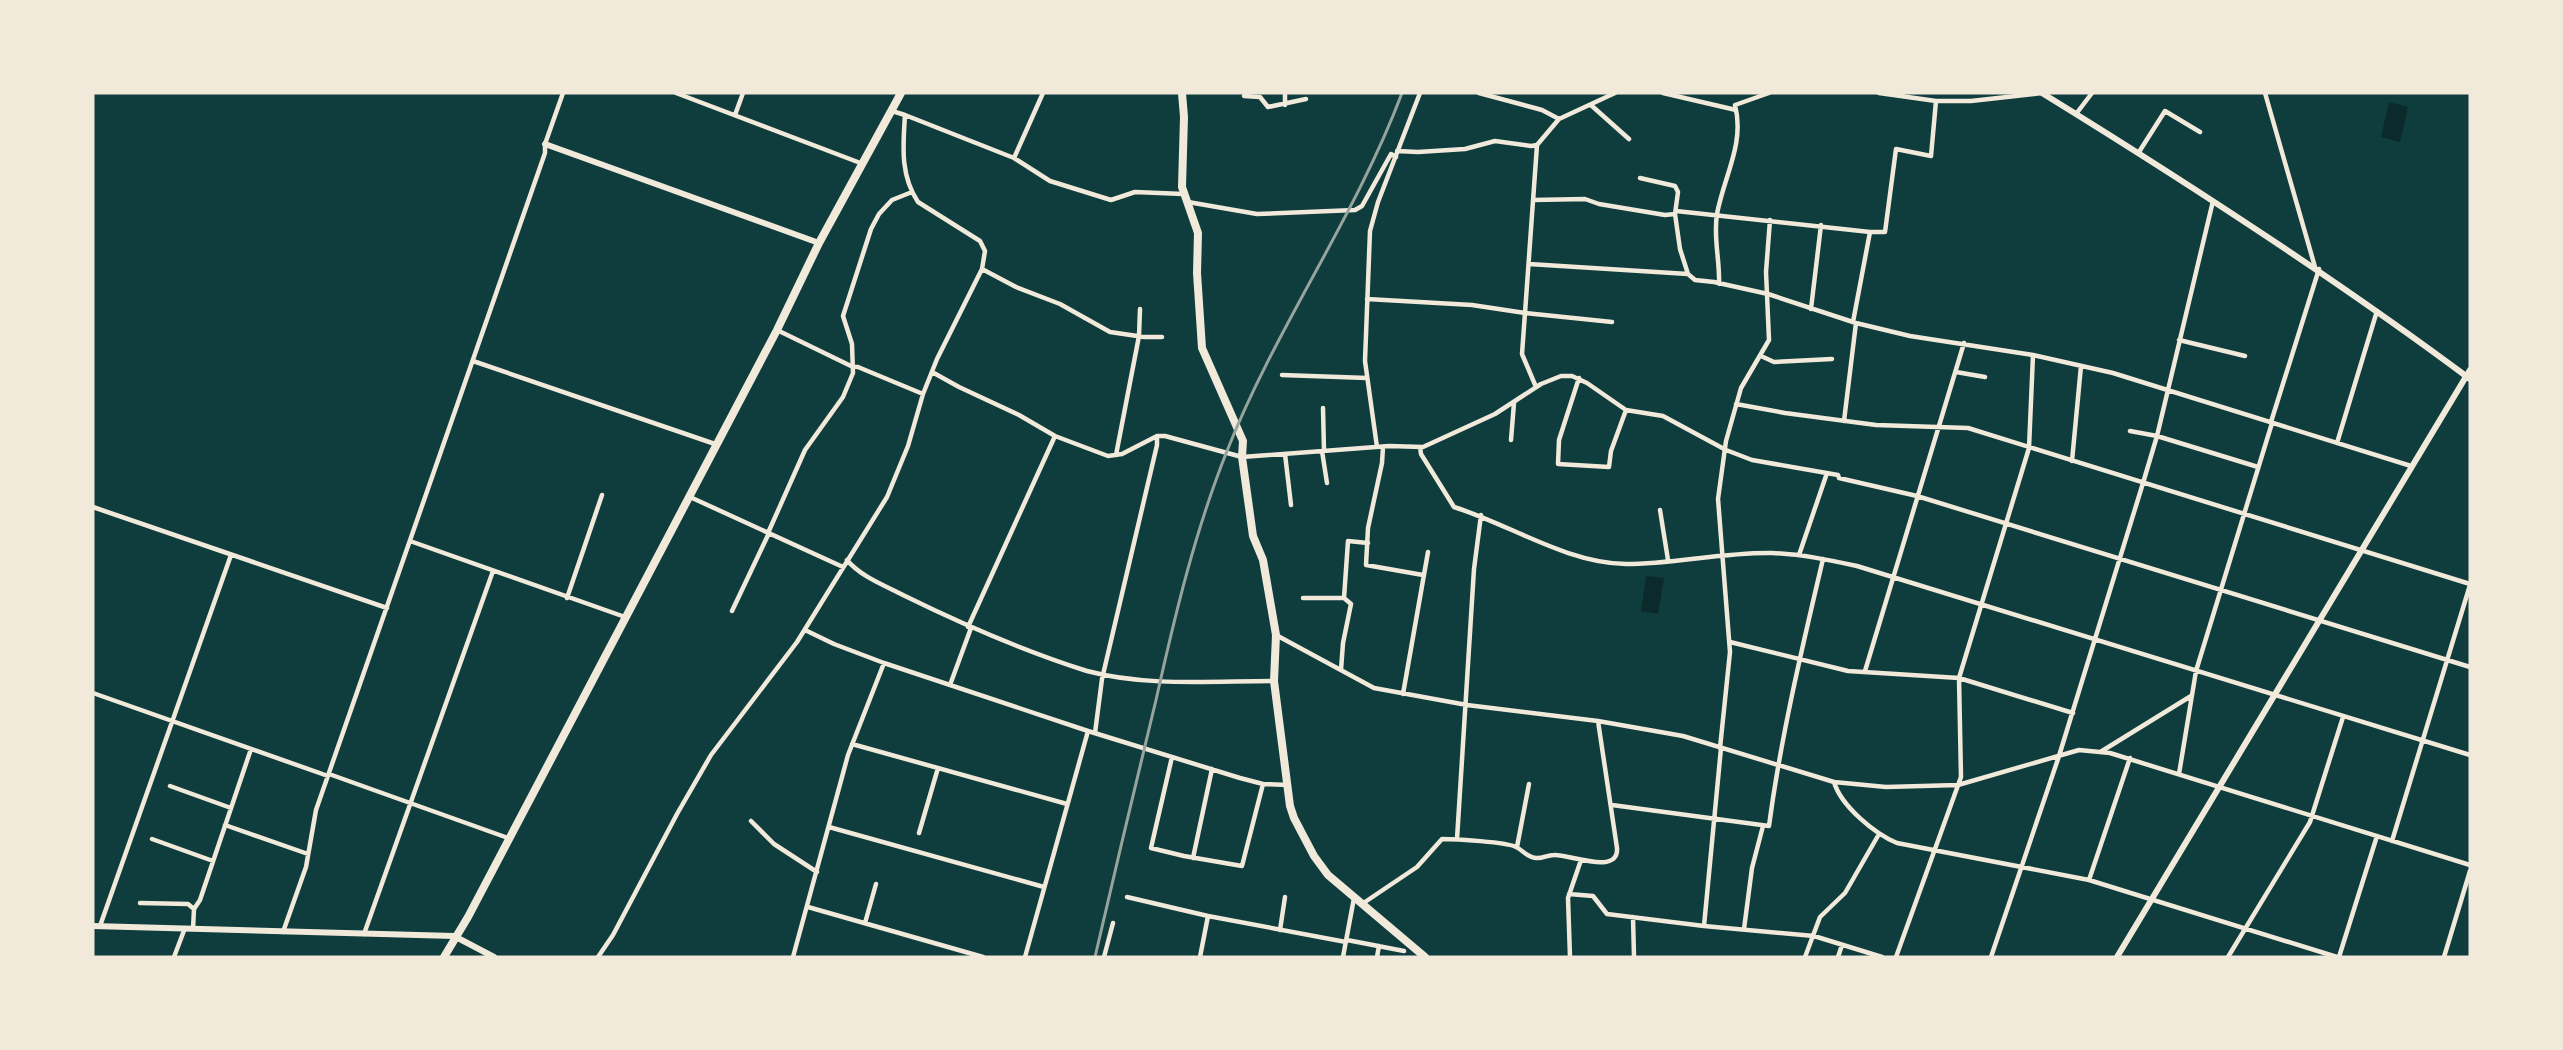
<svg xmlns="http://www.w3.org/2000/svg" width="2563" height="1050" font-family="'Fira Sans Condensed',sans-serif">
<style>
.water{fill:#0a2a2b}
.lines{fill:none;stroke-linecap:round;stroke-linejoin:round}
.minor{stroke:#f1e9da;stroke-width:4.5}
.tertiary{stroke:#f1e9da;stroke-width:6}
.primary{stroke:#f1e9da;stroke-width:8}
.trunk{stroke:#f1e9da;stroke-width:8}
.rail{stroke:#97a49c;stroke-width:3}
</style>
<rect width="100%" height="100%" fill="#0f3d3e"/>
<!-- water -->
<path class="water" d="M2389,102L2408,107L2400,142L2381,137Z
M1646,576L1664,578L1658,614L1641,611Z"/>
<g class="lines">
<!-- minor -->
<path class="minor" d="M676,93L863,164
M1479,93L1542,110L1559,119
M1663,93L1736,110
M1879,93L1936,101H1971L2042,93
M2265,93L2315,267
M1244,96L1260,97L1268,107L1306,99
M1285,105V93
M1592,106L1629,139
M2076,114L2092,93
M735,115L743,93
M905,115L1014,158L1050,181L1111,200L1135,192L1183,194
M1397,151L1418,152L1465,149L1495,141L1531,146L1537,145L1559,119L1615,93
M2139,152L2165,111L2200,132
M1014,158L1043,93
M1533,200L1585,199L1599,204L1665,215L1675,214L1678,192L1675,186L1640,178
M1188,202L1257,214L1355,210L1362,206L1391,154L1396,157
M1676,211L1870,232
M1675,214L1680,249L1688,274
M1529,264L1688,274L1695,280L1714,282L1768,294L1856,323L1910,336L2033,355L2113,373L2411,466
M982,269L1016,287L1060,304L1110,332L1144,337H1162
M1719,284C1720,260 1713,237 1717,214C1724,176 1745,144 1735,105L1769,93
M1367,299L1472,305L1525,313L1537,145
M1811,309L1821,225
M1853,322L1870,232H1885L1896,149L1931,156L1936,101
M777,330L851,366L858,367L923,394
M2179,340L2245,356
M1761,356L1774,362L1832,359
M473,361L715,444
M932,372L959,387L1019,415L1055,436L1108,456L1122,454L1157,436H1165L1242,457L1389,446L1423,447L1495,414L1541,384L1561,376H1572L1587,383L1626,410L1663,416L1726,450L1752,460L1838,475L1839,478L1917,496L2470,667
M1956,372L1985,377
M1282,375L1367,378
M1579,378L1559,440L1558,464L1609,467L1611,451L1626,410
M1536,387L1522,354L1525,313L1612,322
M1736,404L1785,413L1876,425L1968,428L2470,584
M1323,408L1324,451
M1844,421L1856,323
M2271,422L2319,269
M2130,431L2157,436L2258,467
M1511,440L1514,403
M2337,443L2377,311
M1377,447L1365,361L1370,231L1378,202L1420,93
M1383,447L1382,463L1368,528L1366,565L1423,575
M1420,447L1421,454L1454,507C1509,524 1566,563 1626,564C1675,564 1723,552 1772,553C1801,554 1829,560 1857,566L2470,755
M1322,451L1327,483
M1285,454L1291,505
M1116,455L1139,336L1140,309
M2072,461L2081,366
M690,497L843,567
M93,507L387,608
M1660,510L1668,560
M768,533L805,450L843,397L853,373L852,344L843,316L871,229L879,214L892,200L912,192
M410,541L625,617
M1799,555L1827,473
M847,560C861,577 886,586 905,596C964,625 1024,651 1087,671C1147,687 1212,681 1274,681
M567,598L602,495
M1303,598H1344L1348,541L1368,543
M732,611L769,533
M968,627L1055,436
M805,630L834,644L884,663L1088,731L1240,778L1263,784L1288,785
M1276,635L1374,688L1467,705L1598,721L1683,736L1834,782L1886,787L1958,785L2079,750L2110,753L2470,865
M1730,642L1848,671L1959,678L2073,713
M1341,670L1343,643L1351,604L1344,598
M1865,671L1964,343
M950,685L971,628
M93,693L328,776
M1403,694L1428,552
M1095,733L1102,679L1157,445V436
M852,744L1067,804
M1720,748L1730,652L1718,499L1726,441L1741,388L1769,340L1766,272L1770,220
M2102,751L2191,696
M1172,757L1151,848L1184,856L1242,866L1263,784
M329,774L508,838
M2179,774L2196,671L2272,423
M1834,782C1841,806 1875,834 1897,843L2089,880L2337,957
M170,786L231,808
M1612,805L1769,826C1781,736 1802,648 1823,559
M751,821L774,844L817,872
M225,825L308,854
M829,827L1044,887
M919,833L938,768
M152,839L213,861
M1457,839L1474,569L1481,515
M2392,841L2470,585
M1517,847L1529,784
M1193,858L1212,769
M2089,880L2130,758
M1569,894L1593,896L1607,914L1704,926L1814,936L1882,957
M1127,897L1208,916L1200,957
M140,903L188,904L194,909
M1362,904L1417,867L1442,839C1455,839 1507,842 1516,847C1523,850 1526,857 1536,858C1542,859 1547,855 1554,855C1569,854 1619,876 1617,848L1598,721
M808,907L983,957
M1208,916L1346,942
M1633,917L1634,957
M865,923L876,884
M100,926L231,555
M1704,926L1721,748
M193,929L194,909L200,900L251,749
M1744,929L1752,868L1763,826
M1280,930L1285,897
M283,932L306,867L316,810L545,153V144L563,93
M364,934L493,571
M1347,940L1404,951
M174,957L185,928
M598,957L613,935L677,814L711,755L797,642L887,497L908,446L923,394L937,359L982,269L985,251L980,241L918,202C900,175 903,146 905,115L892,111
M793,957L848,755L884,663
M1025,957L1088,731
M1104,957L1113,923
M1343,957L1354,898
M1377,957L1379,946
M1570,957L1568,898L1581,860
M1805,957L1820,917L1845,893L1879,834
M1838,957L1842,945
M1896,957L1961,777L1959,678L2029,448L2033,355
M1991,957L2059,756L2143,483L2157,436L2213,201
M2228,957L2310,822L2343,717
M2339,957L2377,836
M2444,957L2470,871"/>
<!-- tertiary -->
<path class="tertiary" d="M2042,93C2188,183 2332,276 2470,379
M545,144L819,243
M93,926L454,936L494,957
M2117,957L2470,370"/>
<!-- primary -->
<path class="primary" d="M1182,93L1184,117L1182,187L1198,233L1197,273L1202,348L1243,441L1242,457L1253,536L1263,560L1276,635L1274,681L1290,806L1294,818L1314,856L1328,875L1425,957"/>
<!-- trunk -->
<path class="trunk" d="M444,957L468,917L777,330L819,243L901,93"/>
<!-- rail -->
<path class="rail" d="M1095,957C1115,871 1135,786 1156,700C1175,615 1195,531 1227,451C1276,327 1355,218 1402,93"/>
</g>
<!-- border -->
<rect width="2563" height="1050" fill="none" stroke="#f1e9da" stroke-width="189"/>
</svg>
